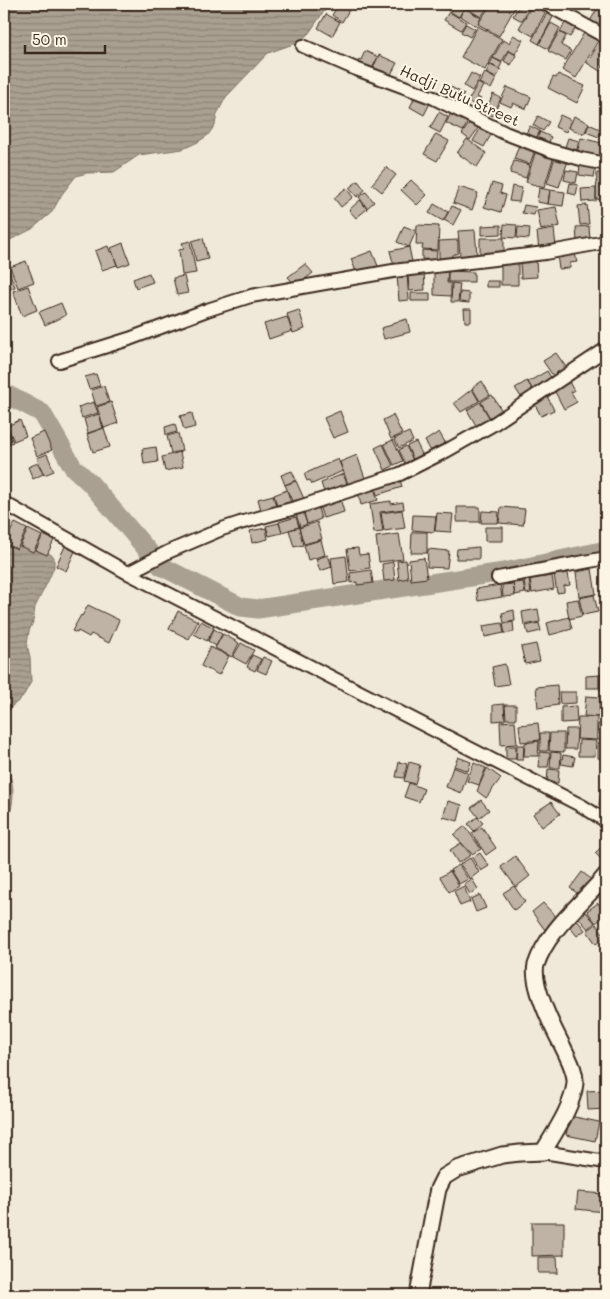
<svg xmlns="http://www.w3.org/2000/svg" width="610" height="1299" font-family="Mali,sans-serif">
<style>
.water{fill:url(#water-rules);stroke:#7e7163}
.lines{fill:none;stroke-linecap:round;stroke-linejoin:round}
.river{stroke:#aaa091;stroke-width:19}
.building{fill:#beb3a4;stroke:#3b2a1e}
.minor-casing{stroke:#3b2a1e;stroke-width:16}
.tertiary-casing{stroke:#3b2a1e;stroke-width:19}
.minor{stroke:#fcf5e5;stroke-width:12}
.tertiary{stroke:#fcf5e5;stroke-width:15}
.labels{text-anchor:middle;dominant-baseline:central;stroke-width:4;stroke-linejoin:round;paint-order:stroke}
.street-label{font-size:15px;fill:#3b2a1e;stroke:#fcf5e5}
</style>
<defs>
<pattern id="water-rules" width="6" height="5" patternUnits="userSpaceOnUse" patternTransform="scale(1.25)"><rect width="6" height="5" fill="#aaa091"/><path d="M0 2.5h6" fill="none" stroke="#8c8376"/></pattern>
</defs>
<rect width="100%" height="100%" fill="#f0e9d9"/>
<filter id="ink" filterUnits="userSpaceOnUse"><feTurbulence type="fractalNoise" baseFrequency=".02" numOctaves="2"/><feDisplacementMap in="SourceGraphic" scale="10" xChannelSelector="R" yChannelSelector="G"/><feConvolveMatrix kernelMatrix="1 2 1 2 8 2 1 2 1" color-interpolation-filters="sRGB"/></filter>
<g filter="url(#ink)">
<!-- water -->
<path class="water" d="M4,4H329L309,33L299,42L268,53L226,97L217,114L215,125L208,135L198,142L183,149L139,155L114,172L87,173L76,176L62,194L52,212L32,229L4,243Z
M4,532L43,549L54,557V567L48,581L35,607L33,622L29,631L27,645L30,657L31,682L22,698L11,707L4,721Z
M4,763C21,792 9,809 6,838C6,848 7,856 9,865L4,870Z"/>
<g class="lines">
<!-- river -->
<path class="river" d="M4,393L42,413L73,467L90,483L161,566L241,607L258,609L504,572L606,550"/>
</g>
<!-- building -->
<path class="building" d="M339,4L349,10L342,22L332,15Z
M446,4H456L464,8L459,17L443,7Z
M466,4H480L487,8L481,17L464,7Z
M491,4H517L499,36L478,24Z
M520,4H531L522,21L513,16Z
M533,4L546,11L533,36L519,28Z
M565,4H577L573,12L563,6Z
M599,6L606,11L598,26L590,21Z
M465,8L481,18L476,26L460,16Z
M449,12L466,22L461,30L444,20Z
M547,13L553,17L539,44L532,40Z
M326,14L340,22L332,36L318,28Z
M567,19L578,24L570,37L560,32Z
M551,23L560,28L548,49L539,44Z
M466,24L475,29L470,37L461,32Z
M478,26L502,39L485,70L461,57Z
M559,32L566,36L561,45L571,51L566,60L548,51Z
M584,33L598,41L576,78L562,70Z
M513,35L523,40L515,54L508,50L502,62L493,58L503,40L509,43Z
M599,43L606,47V53L602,61L605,63L600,71L587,63Z
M365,51L378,57L370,73L356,66L359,59L361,60Z
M509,51L516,55L511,65L504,61Z
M379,55L397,63L389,78L371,72Z
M493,58L502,63L499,69L490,64Z
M490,65L501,70L496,78L486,73Z
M471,73L480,78L472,91L464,86Z
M485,73L496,79L491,89L479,83Z
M558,74L585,86L577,103L548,88L553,77L556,78Z
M478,83L483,86L477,97L481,99L477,107L468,101Z
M451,87L464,94L457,106L444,100Z
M507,87L531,97L526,109L513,103L511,107L500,102Z
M493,94L501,98L493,116L485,112Z
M416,95L430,103L424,115L410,107Z
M452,111L469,120L463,131L446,123Z
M439,112L448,117L440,133L430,128Z
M560,115L571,120L566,132L555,127Z
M538,116L549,122L543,131L533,125Z
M574,116L589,123L584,134L569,128Z
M471,121L479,127L470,140L462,134Z
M589,124L602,130L599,137L586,132Z
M530,126L540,131L535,140L525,135Z
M481,127L492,133L484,147L473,141Z
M540,132L551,137L548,145L536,140Z
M436,134L449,141L437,161L424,154Z
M568,138L579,141L576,153L564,150Z
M581,138L606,144V150L603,161L577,153Z
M467,139L486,153L477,167L457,153Z
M520,142L536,147L530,164L514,159Z
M536,150L554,156L544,188L526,182Z
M555,157L568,161L559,187L547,183Z
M514,161L530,165L526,178L510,173Z
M580,164L596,167L594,177L579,175Z
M386,167L396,175L382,192L372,184Z
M566,170L578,172L576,183L564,180Z
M597,173H606V200L596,199Z
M411,180L427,195L417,205L401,190Z
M358,181L365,190L357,197L349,188Z
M492,183L502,186L500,193L506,195L501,212L484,207Z
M570,183L578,185L576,195L568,193Z
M512,186L522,188L519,202L509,201Z
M459,187L478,193L472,210L453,203Z
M346,188L353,197L341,207L334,198Z
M539,188L550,190L548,204L537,202Z
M596,188V201L582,202L581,189Z
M550,190L565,192L563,206L548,204Z
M366,192L374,202L367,208L359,197Z
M360,200L367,209L356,218L349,210Z
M434,204L448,212L443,221L429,213Z
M524,205L536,207L534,215L522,213Z
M587,205L589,224L580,225L578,206Z
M452,206L461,210L453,225L444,220Z
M556,207L560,226L541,230L537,210Z
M504,224L517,225L516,238L503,237Z
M417,225L439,226L438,250L422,249L423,245H416Z
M501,225V234L482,235V226Z
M404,226L416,231L409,247L397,242Z
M589,226L590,241L577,242L576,227Z
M518,227L530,228L529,239L517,238Z
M554,229L556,247L539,250L537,232Z
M475,230L477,254L460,256L458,231Z
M203,238L208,259L196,262L192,241Z
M480,238H504V254H480Z
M458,240V253L452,255L450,259H441L439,257V241Z
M190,241L196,273L182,275L179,250L184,249L182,243Z
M123,243L130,263L118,267L111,248Z
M108,246L110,252L112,251L117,265L102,270L95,251Z
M409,247L412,262L394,266L390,251Z
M422,250L437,251L436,260L422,259Z
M372,251L378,266L357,274L351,259Z
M575,253L577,262L570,263V268L559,269L557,255Z
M536,260L537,277L521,278L520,261Z
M26,261L34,282L18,288L10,267Z
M518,261V285H501V262Z
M305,264L313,273L296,286L288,277Z
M8,268L15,287L4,291V270Z
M434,270H448L447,283H451V296L434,295Z
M424,271L425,290L409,291L408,274Z
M448,271L474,272V282H448Z
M149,273L153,282L136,288L133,279Z
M407,274L409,300L399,301L397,275Z
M184,276L188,293L177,295L173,278Z
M486,281H499V287H486Z
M452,283L460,284L458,302H451Z
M28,286L37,310L22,316L13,291Z
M460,292L469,293V303L459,302Z
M411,293H430V301H411Z
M61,303L66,315L45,325L39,312Z
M464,309H471V322H465Z
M299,310L305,329L293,333L287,314Z
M287,317L292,331L269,339L264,324Z
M407,319L410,332L384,339L381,328L392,325V323Z
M556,353L568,370L555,379L543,361Z
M547,371L553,381L534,392L528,382Z
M96,374L100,386L89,389L85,377Z
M568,380L574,391L571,392L577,402L564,409L553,388Z
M482,381L490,395L480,401L472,388Z
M527,381L535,393L523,400L515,388Z
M104,386L109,402L96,406L91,390Z
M472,389L479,401L461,412L454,403Z
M546,394L554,410L541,416L533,401Z
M492,395L502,411L490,418L481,402Z
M94,402L98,413L82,418L78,407Z
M111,402L118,423L104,428L97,407Z
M480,402L490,419L477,427L467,410Z
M340,411L348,432L333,438L324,418Z
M192,413L195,427L184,430L180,416Z
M99,414L103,428L88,433L84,419Z
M393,415L402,434L391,439L383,420Z
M20,420L26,436L14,441L7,426Z
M175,424L177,432L166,435L165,427Z
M104,428L110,447L93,452L87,434Z
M8,431L13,442L4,446V433Z
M44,432L52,450L37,456L30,438Z
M409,432L413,441L399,448L394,439Z
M439,432L446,444L432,453L425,441Z
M178,433L182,451L171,453L167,436Z
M393,440L403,461L394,465L384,444Z
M416,442L424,458L414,462L407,446Z
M383,444L393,466L385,470L375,448Z
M406,446L414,462L406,466L399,450Z
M156,447L158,462L144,464L142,449Z
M180,452L183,467L165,471L162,457Z
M47,454L54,471L44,475L37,458Z
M357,455L366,481L349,487L340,462Z
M338,459L343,471L312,484L310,480L307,481L304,474Z
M38,463L43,474L33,479L28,467Z
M292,471L296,480L285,485L281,475Z
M343,474L348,486L325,495L321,483Z
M400,479L402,487L377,495L375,487Z
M296,481L305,501L294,505L285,485Z
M374,488L378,500L361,505L358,493Z
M287,490L292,506L278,510L274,495Z
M273,495L277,510L262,514L258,499Z
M340,498L344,512L323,518L319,505Z
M391,501V504L403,502L404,509L380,512L383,532L374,533L370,504Z
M317,504L321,519L307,524L303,509Z
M457,507H480V522H457Z
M501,507L525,509L523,525L499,523Z
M302,509L307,524L300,527L295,511Z
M402,510L405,528L384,531L381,513Z
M482,511L499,512L498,523H481Z
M437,513L453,514L451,532L435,531Z
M413,515L436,516L434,532L412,530Z
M296,517L299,527L282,532L279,522Z
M317,522L322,539L304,544L299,528Z
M15,523L27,529L17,549L4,543Z
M279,523L282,533L269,536L266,526Z
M299,527L303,545L294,547L289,530Z
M485,527H503V541H485Z
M266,528L268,539L252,543L250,531Z
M28,529L42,536L33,552L20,546Z
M412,532H427V553H411Z
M399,534L403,559L379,562L376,537Z
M43,535L54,540L47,555L36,550Z
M321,540L325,555L308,560L304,545Z
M66,544L76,549L66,571L56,566Z
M479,547V559H456L457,549Z
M358,548L359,555L368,554L370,568L350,571L347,549Z
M428,549L449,551L447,568L427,567Z
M328,555L332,567L320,571L316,559Z
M346,556L349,582L334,584L331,558Z
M424,558L427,578L411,580L409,560Z
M406,560L408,578L399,580L397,561Z
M393,562L395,580L384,581L382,564Z
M592,569L596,594L579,597L576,572Z
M371,570L373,583L357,585V582L351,583L350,573Z
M568,573L570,585L564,586V592L557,593L554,575Z
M552,576L554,589L532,593L530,579Z
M529,580L531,593L526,594L524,581Z
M523,582L525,593L515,595L513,583Z
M513,584L515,596L503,597L502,585Z
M500,585L502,597L478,601L476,589Z
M594,595L598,612L583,615L579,598Z
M578,599L582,616L569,619L566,601Z
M88,605L119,620L109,643L91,634L89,637L78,631L77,633L72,631L81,615L82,616Z
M538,609L540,622L524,625L522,612Z
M514,610L515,621L504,623L502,613Z
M178,611L198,621L189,639L169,629Z
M569,617L572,629L550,635L547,623Z
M201,621L214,628L207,641L194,634Z
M513,622L514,632L505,634L503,624Z
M502,623L504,633L485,637L483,626Z
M539,623L541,631L528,634L526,626Z
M214,629L222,634L216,646L208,641Z
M223,634L239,643L232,657L215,648Z
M241,643L254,650L246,664L233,657Z
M536,644L540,661L525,664L521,647Z
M210,647L229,656L219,675L201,666Z
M252,655L261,659L255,671L247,667Z
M263,657L272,661L266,674L257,670Z
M505,664L509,684L495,686L492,667Z
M603,668H606V690H600V674H603Z
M599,675V688H586V676Z
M557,685L558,705L538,708L536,687Z
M559,692H576V703L560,704Z
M601,692H606V715H601Z
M586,696L600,697L599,717L584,716Z
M504,704L505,720L493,721V705Z
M505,705H516V719H506Z
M576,706L577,722L561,723V707Z
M578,717H597V740L577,739Z
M515,721L517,744L501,745L500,722Z
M538,723L540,740L521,742L519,725Z
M598,724L606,725V740H597Z
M566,729H577L576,749H565Z
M540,733H549L548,751H540Z
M550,733H564V752L549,751Z
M579,740L596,741L595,756H578Z
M539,741L538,756H524L525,743Z
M598,743L606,744V759L598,758Z
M517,745H524L523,760H516Z
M506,746H516V759H506Z
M540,752L550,753L548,767H539Z
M551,752L561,753L560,768H550Z
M563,755L575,757L573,766L561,764Z
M458,757L471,762L468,771L454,766Z
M399,762L407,764L404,778L396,777Z
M409,762L420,765L415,784L404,781Z
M474,763L486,768L479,785L467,781Z
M453,767L468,773L461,793L446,787Z
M487,768L501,778L486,798L477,791Z
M548,769L559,770L558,783H547Z
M409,783L424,789L419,802L404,797Z
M601,793L606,794V806L599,805Z
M481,800L489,810L479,818L471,808Z
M448,801L462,805L458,821L443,817Z
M551,802L560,814L542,827L533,814Z
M477,817L483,823L474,831L468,824Z
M465,826L481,849L472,854L454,835Z
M482,827L496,848L486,855L472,833Z
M461,843L471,855L458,863L450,850Z
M603,846L606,850V864L595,853Z
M480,853L489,866L481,871L472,858Z
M515,856L530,876L516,887L501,867Z
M470,858L479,872L470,879L460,864Z
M459,865L468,879L459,884L450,870Z
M450,871L459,886L449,892L440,877Z
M582,872L596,883L584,898L570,888Z
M472,879L478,889L470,894L464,884Z
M464,886L470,902L460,906L454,891Z
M514,886L525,902L514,910L503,893Z
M480,895L486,908L476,912L471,899Z
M543,903L558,919L545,930L532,912Z
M598,903L606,914L596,923L587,911Z
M586,912L595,923L588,929L579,918Z
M576,919L585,930L577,936L568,925Z
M596,924L606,937L596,944L587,931Z
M606,1090V1109L588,1110L587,1091Z
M570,1116L599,1122L595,1141L566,1135Z
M578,1192L606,1194L604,1212L576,1209Z
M532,1222H564V1255L532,1256Z
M538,1257H557L558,1273H538Z"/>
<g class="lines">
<!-- minor casing -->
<g class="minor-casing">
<path id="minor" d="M546,4L606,37
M303,46L356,69L434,98L505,133L549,150L581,159L606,164
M59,361L129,339L207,310L251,296L393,271L545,253L606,242
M4,503L128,573L582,806L606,821
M128,573L168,552L222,529L240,523L299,507L400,474L446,451L492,425L606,349
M498,578L606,558
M543,1152L606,1162"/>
</g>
<!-- tertiary casing -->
<g class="tertiary-casing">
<path id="tertiary" d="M418,1295L435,1204L438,1189L444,1177L457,1169L502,1155L520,1153L543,1152C555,1132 573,1106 575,1083C576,1071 568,1058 563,1047C554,1030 531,984 536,965C547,930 584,902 606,875"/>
</g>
<!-- minor -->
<use href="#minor" class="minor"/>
<!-- tertiary -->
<use href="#tertiary" class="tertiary"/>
</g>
</g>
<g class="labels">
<!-- street labels -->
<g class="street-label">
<text transform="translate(460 95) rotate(24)">Hadji Butu Street</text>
</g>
</g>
<!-- margin -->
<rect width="610" height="1299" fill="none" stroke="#fcf5e5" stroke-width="20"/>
<rect x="10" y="10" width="590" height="1279" fill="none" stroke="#3b2a1e" stroke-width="2" filter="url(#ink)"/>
<!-- scale -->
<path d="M25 45v8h80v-8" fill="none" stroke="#3b2a1e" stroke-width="2.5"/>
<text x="32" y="45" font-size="15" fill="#3b2a1e" stroke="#fcf5e5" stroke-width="4" paint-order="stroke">50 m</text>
</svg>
